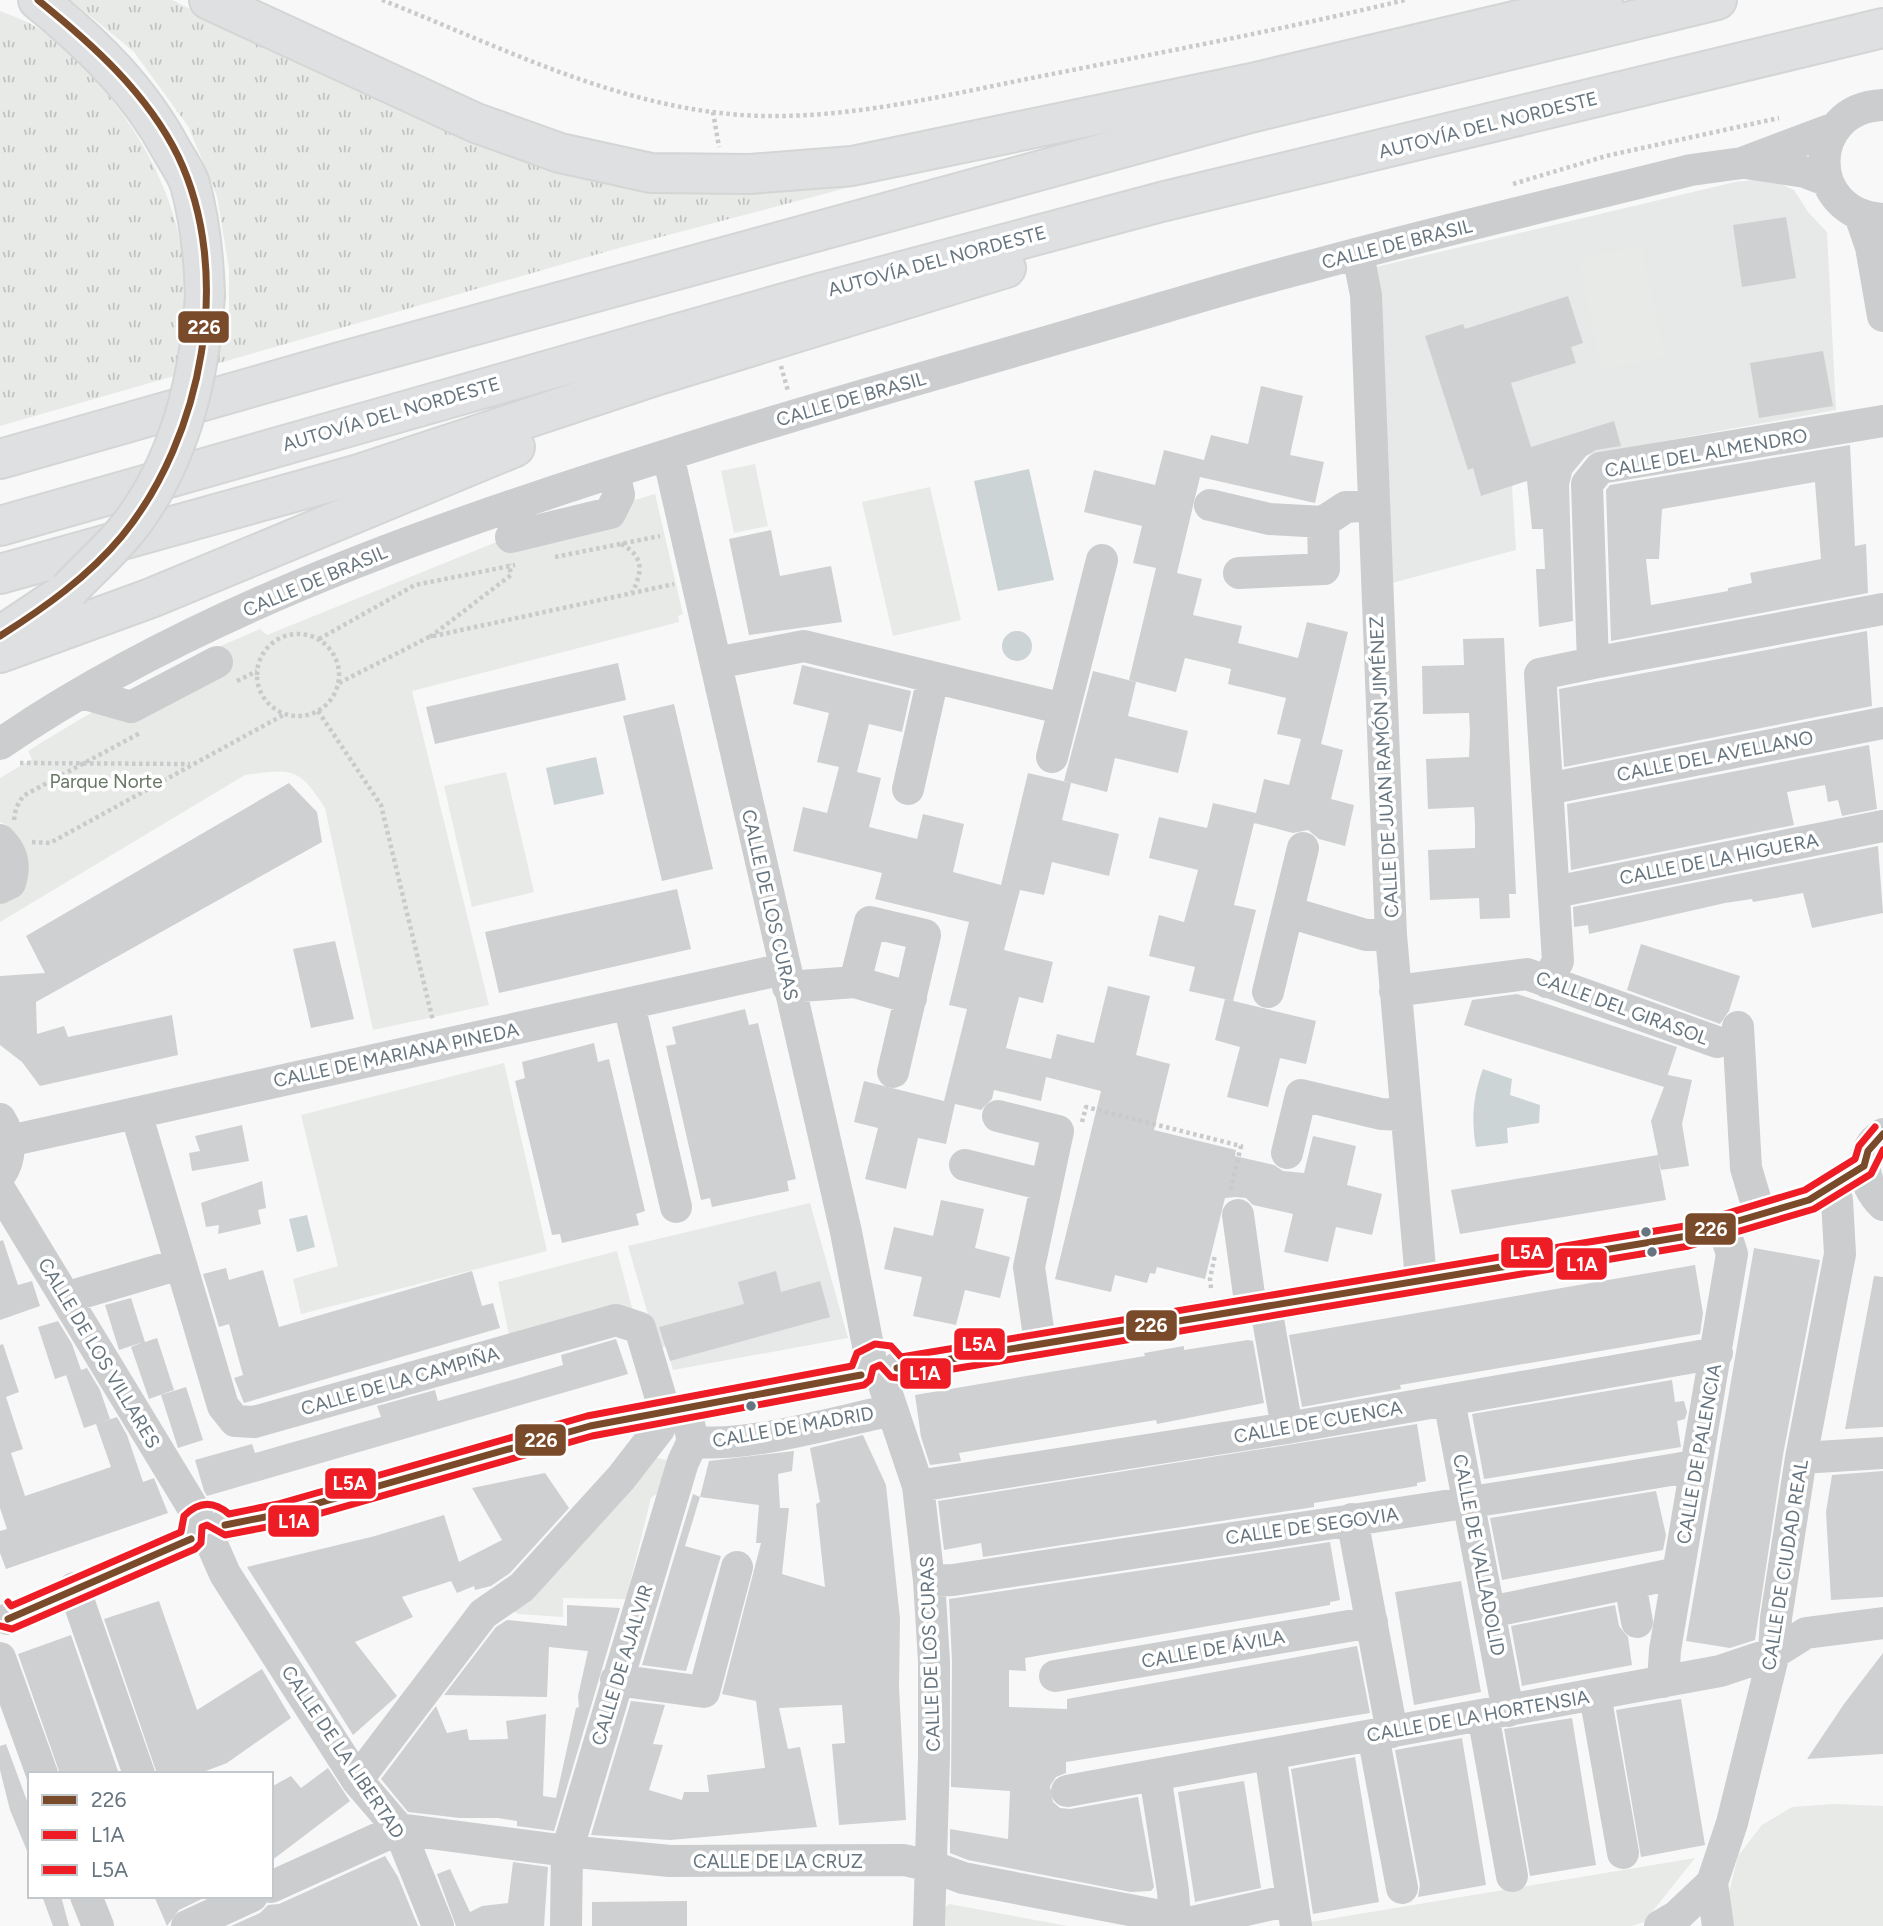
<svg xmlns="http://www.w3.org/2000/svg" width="1883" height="1926" font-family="Figtree,sans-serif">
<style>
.built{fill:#e7e8e8}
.grass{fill:url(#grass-tufts)}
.park{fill:#e7eae6}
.water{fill:#cdd4d6}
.building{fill:#cfd0d1;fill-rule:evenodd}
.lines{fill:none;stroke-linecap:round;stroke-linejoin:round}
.major-casing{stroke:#d4d5d5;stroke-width:42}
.highway-casing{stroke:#d4d5d5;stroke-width:42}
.path{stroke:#c9cacb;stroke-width:4.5;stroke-dasharray:3.5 3.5;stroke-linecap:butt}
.minor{stroke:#cbcdce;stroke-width:32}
.major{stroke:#dfe0e1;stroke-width:38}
.highway{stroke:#dfe0e1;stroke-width:38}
.major-bridge-casing{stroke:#d4d5d5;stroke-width:42;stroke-linecap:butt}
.major-bridge{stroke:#dfe0e1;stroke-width:38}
.bus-1-casing{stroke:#fff;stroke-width:12}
.bus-2-casing{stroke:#fff;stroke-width:12}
.bus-3-casing{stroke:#fff;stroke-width:12}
.bus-1{stroke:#7a4b2a;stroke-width:7}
.bus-2{stroke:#ee1c25;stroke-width:7}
.bus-3{stroke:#ee1c25;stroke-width:7}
.bus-dot{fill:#66757f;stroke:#fff;stroke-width:2.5}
.labels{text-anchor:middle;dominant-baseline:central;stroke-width:7;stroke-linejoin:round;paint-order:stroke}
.street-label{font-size:19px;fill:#66757f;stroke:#fff}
.park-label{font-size:19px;fill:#687865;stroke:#fff}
.line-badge{stroke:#fff;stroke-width:2.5}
.badge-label{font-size:19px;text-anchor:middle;font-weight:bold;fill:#fff}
</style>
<defs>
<pattern id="grass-tufts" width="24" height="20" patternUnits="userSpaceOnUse" patternTransform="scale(1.75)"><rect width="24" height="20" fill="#e7eae6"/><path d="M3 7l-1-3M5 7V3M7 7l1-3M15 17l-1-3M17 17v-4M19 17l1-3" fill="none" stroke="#bfc2c0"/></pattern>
</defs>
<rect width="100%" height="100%" fill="#f8f8f8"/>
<!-- built -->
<path class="built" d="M1754,180L1776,182L1794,190L1808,212L1827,232L1836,410L1581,456L1517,481L1512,487L1516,550L1392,583L1376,267L1735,182Z
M810,1203L848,1338L673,1370L666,1346L658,1349L628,1246Z"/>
<!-- grass -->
<path class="grass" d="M71,0H172L353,89L503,148L881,179L619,248L0,426V11C12,16 28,21 39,29C108,79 168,165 182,251C185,270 184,290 185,310L229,312V269L217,196L188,126L134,52Z"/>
<!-- park -->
<path class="park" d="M1641,245L1665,356L1602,370L1578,259Z
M755,464L768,526L734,533L721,471Z
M930,487L961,620L893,636L862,502Z
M655,494L683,614L678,616L679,622L412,691L489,1005L373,1030L325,808C298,766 292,769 245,775L0,922V902C5,901 12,899 16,897C42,880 25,830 0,822V778L32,759L28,751C101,705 179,662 260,629L267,635L499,541Z
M506,772L534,892L472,907L444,786Z
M504,1063L547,1251L301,1314L293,1279L338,1266L301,1115Z
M617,1251L632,1308L510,1340L498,1282Z
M651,1457L668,1460L664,1489L651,1498L626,1599L563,1598V1617L519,1614L504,1608Z
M1834,1804L1883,1806V1926H1734L1728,1896L1738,1856L1762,1825L1792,1807Z
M1695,1858L1644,1922L1631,1926H1312L1311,1922Z
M949,1904L1068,1926H940V1912Z"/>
<!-- water -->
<path class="water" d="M1029,469L1054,580L998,591L974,481Z
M1002 646a15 15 0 1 1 30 0a15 15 0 1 1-30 0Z
M596,757L604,794L554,805L546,768Z
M1483,1069L1512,1079L1510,1095L1540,1105L1539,1123L1507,1128L1508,1143L1476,1147C1471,1120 1473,1095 1483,1069Z
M307,1215L315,1247L297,1252L289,1219Z"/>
<!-- building -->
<path class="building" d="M1786,217L1796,278L1742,287L1733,225Z
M1568,296L1583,343L1571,347L1576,363L1511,383L1531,447L1614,421L1621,446L1596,450L1586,456L1572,473L1569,485L1573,621L1539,627L1536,569H1545L1543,529H1532L1527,481L1481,496L1473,468L1468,470L1425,336L1463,324L1465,329Z
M1823,351L1833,406L1759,418L1750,363Z
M1261,386L1303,396L1290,455L1324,462L1315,503L1200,477L1177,573L1202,579L1193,615L1242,626L1238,643L1298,658L1307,622L1348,632L1321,744L1343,750L1331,799L1354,805L1345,846L1319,839L1308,830L1293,833L1254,823L1256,815L1234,905L1256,910L1233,1001L1189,991L1195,967L1149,956L1159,915L1184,922L1198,870L1149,858L1159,817L1207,828L1213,803L1256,813L1264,779L1289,785L1301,739L1277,734L1286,698L1228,684L1231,669L1185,658L1176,692L1129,680L1156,568L1133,563L1142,526L1084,512L1094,470L1155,485L1164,450L1204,460L1211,435L1248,444Z
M1850,445L1855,546L1866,544L1868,593L1611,641L1606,490L1610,485ZM1815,482L1821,559L1750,573L1752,583L1728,588V591L1651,605L1646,559H1659L1662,509Z
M771,530L780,576L831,566L842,622L749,635L729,539Z
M1867,631L1872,706L1564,767L1559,689Z
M1504,638L1516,894H1509L1510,918L1480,919L1479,898L1430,900L1428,850L1475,848V825L1474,807L1428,809L1426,759L1469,757L1470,731L1469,713L1423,714L1422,666L1464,665L1463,639Z
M618,663L626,700L435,744L426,707Z
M802,665L911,691L902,732L869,724L857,772L881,778L869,827L917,839L923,814L964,824L953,872L1001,885L1028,773L1071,783L1062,820L1119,834L1109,876L1052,862L1044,895L1020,890L1004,950L1053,962L1043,1003L1019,997L1006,1048L1051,1059L1057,1034L1094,1043L1108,986L1150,996L1136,1055L1170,1064L1154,1130L1236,1150L1235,1156L1274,1165L1283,1171L1304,1173L1313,1136L1356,1146L1347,1185L1382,1194L1372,1235L1336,1227L1328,1262L1284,1252L1293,1214L1253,1205L1246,1198L1236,1197L1225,1198L1205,1279L1157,1267L1155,1274L1150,1273L1147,1283L1115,1275L1111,1292L1055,1279L1101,1091L1046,1077L1041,1101L994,1090L992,1099L981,1110L955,1104L946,1144L918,1138L906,1189L865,1179L878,1128L854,1122L864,1081L944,1101L967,1009L949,1005L969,922L875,899L882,873L793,851L803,807L827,813L839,767L817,762L829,713L793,704Z
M1093,671L1136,682L1128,716L1188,731L1178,773L1115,758L1107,792L1064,781Z
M674,704L713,869L662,881L623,716Z
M1869,745L1877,809L1842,816L1838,800L1828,802L1825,785L1787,792L1794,825L1571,870L1567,804Z
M289,783L317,812L322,842L36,1002L37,1034L64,1026L68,1037L172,1015L178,1055L40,1086L22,1062L0,1045V976L45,973L26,936Z
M1878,846L1883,913L1812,928L1803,893L1753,902L1752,899L1725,903L1589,934L1588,925L1574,927L1573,907Z
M677,889L691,949L499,993L485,932Z
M335,941L354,1019L311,1028L293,949Z
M1641,944L1740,976L1729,1011L1720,1024L1627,990Z
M1517,994L1677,1047L1667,1077L1668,1075L1692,1080L1682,1124L1689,1166L1661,1170L1658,1158L1666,1200L1460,1234L1451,1190L1658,1155L1651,1121L1664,1087L1464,1025L1472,1000Z
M1225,999L1316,1021L1306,1064L1280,1058L1268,1107L1227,1097L1240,1047L1215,1040Z
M745,1009L749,1025L758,1023L796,1179L787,1181L789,1191L712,1207L710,1198L701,1200L666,1046L676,1044L672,1027Z
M594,1043L598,1062L609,1059L645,1211L636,1214L639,1225L562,1243L560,1234L552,1235L515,1081L525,1078L522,1062Z
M242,1125L249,1161L192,1171L189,1153L200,1151L195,1136Z
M262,1181L266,1208L258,1210L261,1224L218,1234L219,1225L206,1227L201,1203Z
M941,1200L984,1209L975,1248L1010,1257L1000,1298L965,1290L956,1325L913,1316L922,1277L884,1269L894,1227L933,1236Z
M3,1240L18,1285L32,1281L40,1306L0,1320V1241Z
M1754,1248L1820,1260L1783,1455L1755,1640L1730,1648L1686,1641Z
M1695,1265L1703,1313L1700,1334L1400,1385L1401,1389L1302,1407L1289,1335Z
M226,1268L229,1280L263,1270L279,1327L472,1271L482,1306L493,1303L500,1328L244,1403L234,1378L243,1375L229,1324L219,1327L203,1274Z
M776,1271L781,1292L820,1281L830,1317L670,1361L659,1327L744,1304L738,1282Z
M1874,1276L1883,1277V1427L1845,1429Z
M131,1298L145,1342L157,1338L174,1390L149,1399L131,1347L143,1342L119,1350L105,1305Z
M58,1321L72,1344L81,1370L87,1368L100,1390L110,1419L99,1423L117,1417L127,1435L143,1482L154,1478L168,1513L6,1569L0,1553V1531L7,1529L0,1508V1345L3,1344L19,1392L6,1397L23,1449L11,1453L25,1496L111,1467L96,1424L84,1428L66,1375L78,1371L55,1379L38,1327Z
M616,1339L628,1374L207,1496L204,1491L195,1460L252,1444L255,1453L381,1417L377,1406L435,1390L438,1401L512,1380L563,1365L561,1355Z
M1248,1340L1253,1341L1264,1403L1157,1424L1156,1420L959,1453L961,1461L930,1465L921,1437L915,1395L1145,1356L1144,1353L1184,1346V1350Z
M1672,1380L1675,1402L1684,1401L1687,1412L1685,1419L1677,1421L1681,1447L1484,1479L1472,1414Z
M186,1387L203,1440L178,1448L161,1395Z
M1417,1424L1426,1481L1417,1483V1486L1314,1503V1507L983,1557L981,1543L944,1550L938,1501Z
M863,1435L886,1485L900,1619L899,1687L906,1820L839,1825L832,1744L845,1743L842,1705L779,1708L788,1749L800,1747L817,1827L670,1840L591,1835L631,1701L665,1705L653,1744L663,1745L649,1790L682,1800L684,1792H709L707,1775L765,1768L756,1701L722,1694L761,1543H756L759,1505L700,1497L709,1461L794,1451L792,1471L778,1474L780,1508H789L782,1574L825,1587L816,1504L820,1502L810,1448Z
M1883,1471V1597L1831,1600L1826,1512L1832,1475Z
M545,1473L569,1508L510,1573L491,1586L475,1590L474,1586L457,1593L451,1581L402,1597L413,1617L355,1642L397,1696L353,1735L247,1567L375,1536L444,1515L459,1562L502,1540L472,1488Z
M1656,1491L1666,1535L1663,1550L1502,1580L1490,1518Z
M693,1494L700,1497L685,1546L721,1556L686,1671L642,1665L678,1544L684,1546L678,1544Z
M1330,1542L1340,1600L1330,1602V1605L1025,1658L1026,1671L1009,1670V1707L1067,1709V1699L1357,1646L1370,1713L1066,1762V1773L1056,1777L1050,1786L1053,1802L1060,1808L1070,1809L1138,1797L1154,1887L1151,1891L1131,1892L968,1860L950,1853V1829L1008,1839L1010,1791L951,1787L952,1661L949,1599Z
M1461,1581L1481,1692L1414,1705L1395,1592Z
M159,1601L197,1710L262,1669L291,1718L227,1763L198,1774H157L104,1619Z
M567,1605L620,1608L554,1831L517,1826V1821L498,1818H460L408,1812L381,1779L436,1706L447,1733L467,1729L469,1740L508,1739L506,1721L546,1714L543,1796L556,1798L576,1708L579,1707L578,1696L588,1651L549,1647L547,1697L444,1695L496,1627L507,1620L567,1626Z
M1615,1605L1619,1626L1628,1637L1632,1665L1522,1686L1511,1626Z
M71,1635L119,1774H60L18,1654Z
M1883,1653V1754L1807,1759L1844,1704Z
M1681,1699L1705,1845L1641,1857L1616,1710Z
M1572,1718L1596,1865L1530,1876L1504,1729Z
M1462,1738L1486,1885L1418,1897L1420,1885L1395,1750Z
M6,1744L30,1809V1858L10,1810L0,1770V1746Z
M1355,1757L1379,1902L1313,1914L1291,1769Z
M328,1768L350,1801L271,1861V1787L291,1776L301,1788Z
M1244,1781L1261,1888L1195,1902L1178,1792Z
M385,1856L398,1877L418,1926H231L260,1913L268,1905L279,1904Z
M513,1862L548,1867L544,1926H456L437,1874L450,1869L470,1912L482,1906L508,1903Z
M42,1896H61L69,1926H53Z
M154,1896H208L179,1910L167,1926Z
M687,1901V1926H592V1902Z"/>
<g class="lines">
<!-- major casing -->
<g class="major-casing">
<path id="major" d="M38,0C92,44 139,89 172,151C178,161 186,173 190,184C200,221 204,257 205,295
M0,636L69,590"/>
</g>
<!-- highway casing -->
<g class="highway-casing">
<path id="highway" d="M209,0L476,123L560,153L651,173L750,174L852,166L1256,82L1603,0
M0,459L340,362L1250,113L1717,0
M0,526L816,294L1161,202L1883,28
M0,574L359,474L655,376L1006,268
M0,653L151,598L515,447"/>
</g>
<!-- path -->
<path class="path" d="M382,0C489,42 597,97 712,112C822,127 935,97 1042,76C1164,52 1285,29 1405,0
M713,112L719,147
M1513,184L1606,156L1779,118
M781,366L788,391
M621,544C644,556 643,571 632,593
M555,557L660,536
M257 675a41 41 0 1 1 82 0a41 41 0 1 1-82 0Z
M430,637L511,575L509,564
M319,639L415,585L515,565
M237,681L257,671
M339,683L429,637L674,584
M318,711L381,805L433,1021
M20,763L190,764
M14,820L16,808L23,796L140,733
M32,842L50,843L285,714
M1082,1122L1086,1107L1241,1146L1230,1192
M1211,1288L1210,1279L1215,1255"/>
<!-- minor -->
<path class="minor" d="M1883,105C1805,108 1805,215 1883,219
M1746,163L1805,172L1826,180
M1860,215L1871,247L1883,316
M1358,254L1366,295L1391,935L1421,1280
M1883,421L1600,468L1587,484L1593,663L1883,609
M668,455L846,1232L870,1356
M1210,505L1269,519L1323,522L1346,507L1372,505
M511,537L610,513L619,495L614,472
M1239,573L1324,569L1323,522
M716,663L804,646L1064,709
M82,693L131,707L217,662
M0,744C213,598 482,513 727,436C842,400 958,368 1073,334C1151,312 1228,287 1307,267C1434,232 1563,202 1691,170L1742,163L1835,128
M1052,757L1102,560
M908,789L933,678
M1547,789L1883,723
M0,840C13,853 16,866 10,883L0,888
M1555,892L1883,826
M1288,912L1366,935H1391
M855,982L870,922L925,935L893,1072
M1547,982L1558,961L1540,674L1593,663
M788,987L855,982L911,998
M1395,991L1527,974L1717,1042
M1268,992L1303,848
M629,1004L676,1207
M1738,1027L1746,1168L1760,1215
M136,1113L223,1406L235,1421L254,1422L616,1320L640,1328L665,1412L659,1429L621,1478L522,1587L483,1614L357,1780
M998,1116L1058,1131L1029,1267L1040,1343
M0,1119C11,1136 12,1158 0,1175
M1883,1134C1855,1152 1863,1185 1883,1205
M9,1141L784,969
M1287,1153L1301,1095L1381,1114L1406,1115
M965,1165L1045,1185
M0,1190L198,1516
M1238,1215L1251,1309
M68,1297L180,1264
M1266,1308L1287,1428
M897,1368L1687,1236L1809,1200L1864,1166
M885,1388L918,1486L929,1581L934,1661V1757L929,1926
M1449,1400L1508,1711
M693,1441C744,1449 839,1421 892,1410
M1801,1458L1883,1453
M918,1486L1287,1428L1717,1353
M1352,1519L1392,1732
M225,1525L280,1514L590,1426L861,1375
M214,1549L225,1574L357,1780L399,1829L438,1926
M929,1581L953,1580C1200,1542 1448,1508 1694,1466
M1630,1583L1637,1622
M74,1588L139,1774
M1490,1612L1678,1573
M8,1619L191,1539
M0,1658L42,1774
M1055,1676L1372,1622
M616,1680L704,1692L737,1567
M1663,1682L1665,1650L1732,1254L1723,1226
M1595,1695L1623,1853
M1483,1715L1512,1876
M1373,1735L1402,1888
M1270,1754L1296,1926
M1155,1775L1173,1891L1175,1918
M1067,1791L1720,1671L1774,1653L1806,1633L1883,1623
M271,1887L399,1829L567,1851L670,1861L904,1860L931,1866L963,1878L1192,1922L1291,1900
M86,1896L98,1926
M187,1926L252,1896
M566,1926L567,1851L683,1462L693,1441L685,1408
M1660,1926L1677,1916L1712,1883
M1718,1926L1712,1883L1732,1823L1774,1653L1776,1618L1801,1458L1840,1254L1837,1200"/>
<!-- major -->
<use href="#major" class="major"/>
<!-- highway -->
<use href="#highway" class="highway"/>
<!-- major-bridge casing -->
<g class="major-bridge-casing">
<path id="major-bridge" d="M69,590C90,567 117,545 135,519C182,454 200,374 205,295"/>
</g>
<!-- major-bridge -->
<use href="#major-bridge" class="major-bridge"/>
<!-- bus-1 casing -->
<g class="bus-1-casing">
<path id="bus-1" d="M0,636C44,608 88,577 122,536C203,437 234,273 178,156C147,93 92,44 38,0
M897,1368L1687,1236L1809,1200L1864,1166L1868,1151L1883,1134
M225,1525L280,1514L590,1426L861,1375
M8,1619L191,1539"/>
</g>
<!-- bus-2 casing -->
<g class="bus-2-casing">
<path id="bus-2" d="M0,1626L12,1629L195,1549L201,1543L202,1527L207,1525L225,1535L283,1524L592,1436L864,1385L870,1380L873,1368L880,1365L891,1377L899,1378L1689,1246L1814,1209L1871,1174L1883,1150"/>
</g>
<!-- bus-3 casing -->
<g class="bus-3-casing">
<path id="bus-3" d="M8,1602L11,1606L181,1532L184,1516C198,1502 213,1500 229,1514L278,1504L587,1416L852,1366L857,1353L875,1344L891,1346L901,1357L1685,1226L1805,1190L1855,1159L1859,1146L1875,1127"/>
</g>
<!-- bus-1 -->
<use href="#bus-1" class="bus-1"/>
<!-- bus-2 -->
<use href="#bus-2" class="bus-2"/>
<!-- bus-3 -->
<use href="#bus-3" class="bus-3"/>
</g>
<!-- markers -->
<g class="bus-dot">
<circle cx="1646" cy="1232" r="6"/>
<circle cx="1652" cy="1252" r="6"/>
<circle cx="751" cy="1406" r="6"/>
</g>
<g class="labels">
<!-- street labels -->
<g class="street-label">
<text transform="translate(1488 125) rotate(-14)">AUTOVÍA DEL NORDESTE</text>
<text transform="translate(1397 244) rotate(-14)">CALLE DE BRASIL</text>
<text transform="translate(937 261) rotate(-15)">AUTOVÍA DEL NORDESTE</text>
<text transform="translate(851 399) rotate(-16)">CALLE DE BRASIL</text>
<text transform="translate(391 414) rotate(-16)">AUTOVÍA DEL NORDESTE</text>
<text transform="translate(1706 453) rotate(-10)">CALLE DEL ALMENDRO</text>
<text transform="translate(315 581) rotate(-23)">CALLE DE BRASIL</text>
<text transform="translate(1715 756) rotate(-11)">CALLE DEL AVELLANO</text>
<text transform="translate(1384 767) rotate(-93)">CALLE DE JUAN RAMÓN JIMÉNEZ</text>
<text transform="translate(1719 859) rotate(-11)">CALLE DE LA HIGUERA</text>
<text transform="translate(770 905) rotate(77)">CALLE DE LOS CURAS</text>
<text transform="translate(1622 1008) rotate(20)">CALLE DEL GIRASOL</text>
<text transform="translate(396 1055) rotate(-12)">CALLE DE MARIANA PINEDA</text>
<text transform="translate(99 1353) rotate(59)">CALLE DE LOS VILLARES</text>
<text transform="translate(400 1381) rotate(-16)">CALLE DE LA CAMPIÑA</text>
<text transform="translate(1318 1422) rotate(-10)">CALLE DE CUENCA</text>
<text transform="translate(793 1427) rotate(-10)">CALLE DE MADRID</text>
<text transform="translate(1699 1454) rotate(-80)">CALLE DE PALENCIA</text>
<text transform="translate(1312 1526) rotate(-8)">CALLE DE SEGOVIA</text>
<text transform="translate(1479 1555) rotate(79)">CALLE DE VALLADOLID</text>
<text transform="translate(1785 1565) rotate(-81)">CALLE DE CIUDAD REAL</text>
<text transform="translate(1213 1649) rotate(-10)">CALLE DE ÁVILA</text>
<text transform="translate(930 1654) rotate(-92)">CALLE DE LOS CURAS</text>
<text transform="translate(622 1665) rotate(-73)">CALLE DE AJALVIR</text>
<text transform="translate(1478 1716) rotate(-10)">CALLE DE LA HORTENSIA</text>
<text transform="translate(343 1752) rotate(56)">CALLE DE LA LIBERTAD</text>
<text x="778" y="1861">CALLE DE LA CRUZ</text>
</g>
<!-- park labels -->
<g class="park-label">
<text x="106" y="781">Parque Norte</text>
</g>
</g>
<g class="line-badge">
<rect x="177" y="310" width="53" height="34" rx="7" fill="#7a4b2a"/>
<rect x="1684" y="1212" width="53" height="34" rx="7" fill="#7a4b2a"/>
<rect x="1500" y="1236" width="54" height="33" rx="7" fill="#ee1c25"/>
<rect x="1555" y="1247" width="53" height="34" rx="7" fill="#ee1c25"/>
<rect x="1125" y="1309" width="53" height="33" rx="7" fill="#7a4b2a"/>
<rect x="953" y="1327" width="53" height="34" rx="7" fill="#ee1c25"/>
<rect x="899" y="1357" width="53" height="33" rx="7" fill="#ee1c25"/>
<rect x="514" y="1423" width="53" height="34" rx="7" fill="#7a4b2a"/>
<rect x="324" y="1467" width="53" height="33" rx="7" fill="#ee1c25"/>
<rect x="267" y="1504" width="53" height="34" rx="7" fill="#ee1c25"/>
</g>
<g class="badge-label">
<text x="204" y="334">226</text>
<text x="1711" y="1236">226</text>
<text x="1527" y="1259">L5A</text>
<text x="1582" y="1271">L1A</text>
<text x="1151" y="1332">226</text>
<text x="979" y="1351">L5A</text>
<text x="925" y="1380">L1A</text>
<text x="541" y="1447">226</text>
<text x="350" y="1490">L5A</text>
<text x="294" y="1528">L1A</text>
</g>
<!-- legend -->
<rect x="28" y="1772" width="245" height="126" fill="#ffffff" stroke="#c2c8cc" stroke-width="2"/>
<rect x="42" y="1795" width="35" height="10" fill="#7a4b2a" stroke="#c2c8cc" stroke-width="2"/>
<text x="91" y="1807" font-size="21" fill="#66757f">226</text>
<rect x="42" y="1830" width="35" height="10" fill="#ee1c25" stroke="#c2c8cc" stroke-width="2"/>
<text x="91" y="1842" font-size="21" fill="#66757f">L1A</text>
<rect x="42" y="1865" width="35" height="10" fill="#ee1c25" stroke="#c2c8cc" stroke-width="2"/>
<text x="91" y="1877" font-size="21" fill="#66757f">L5A</text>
</svg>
